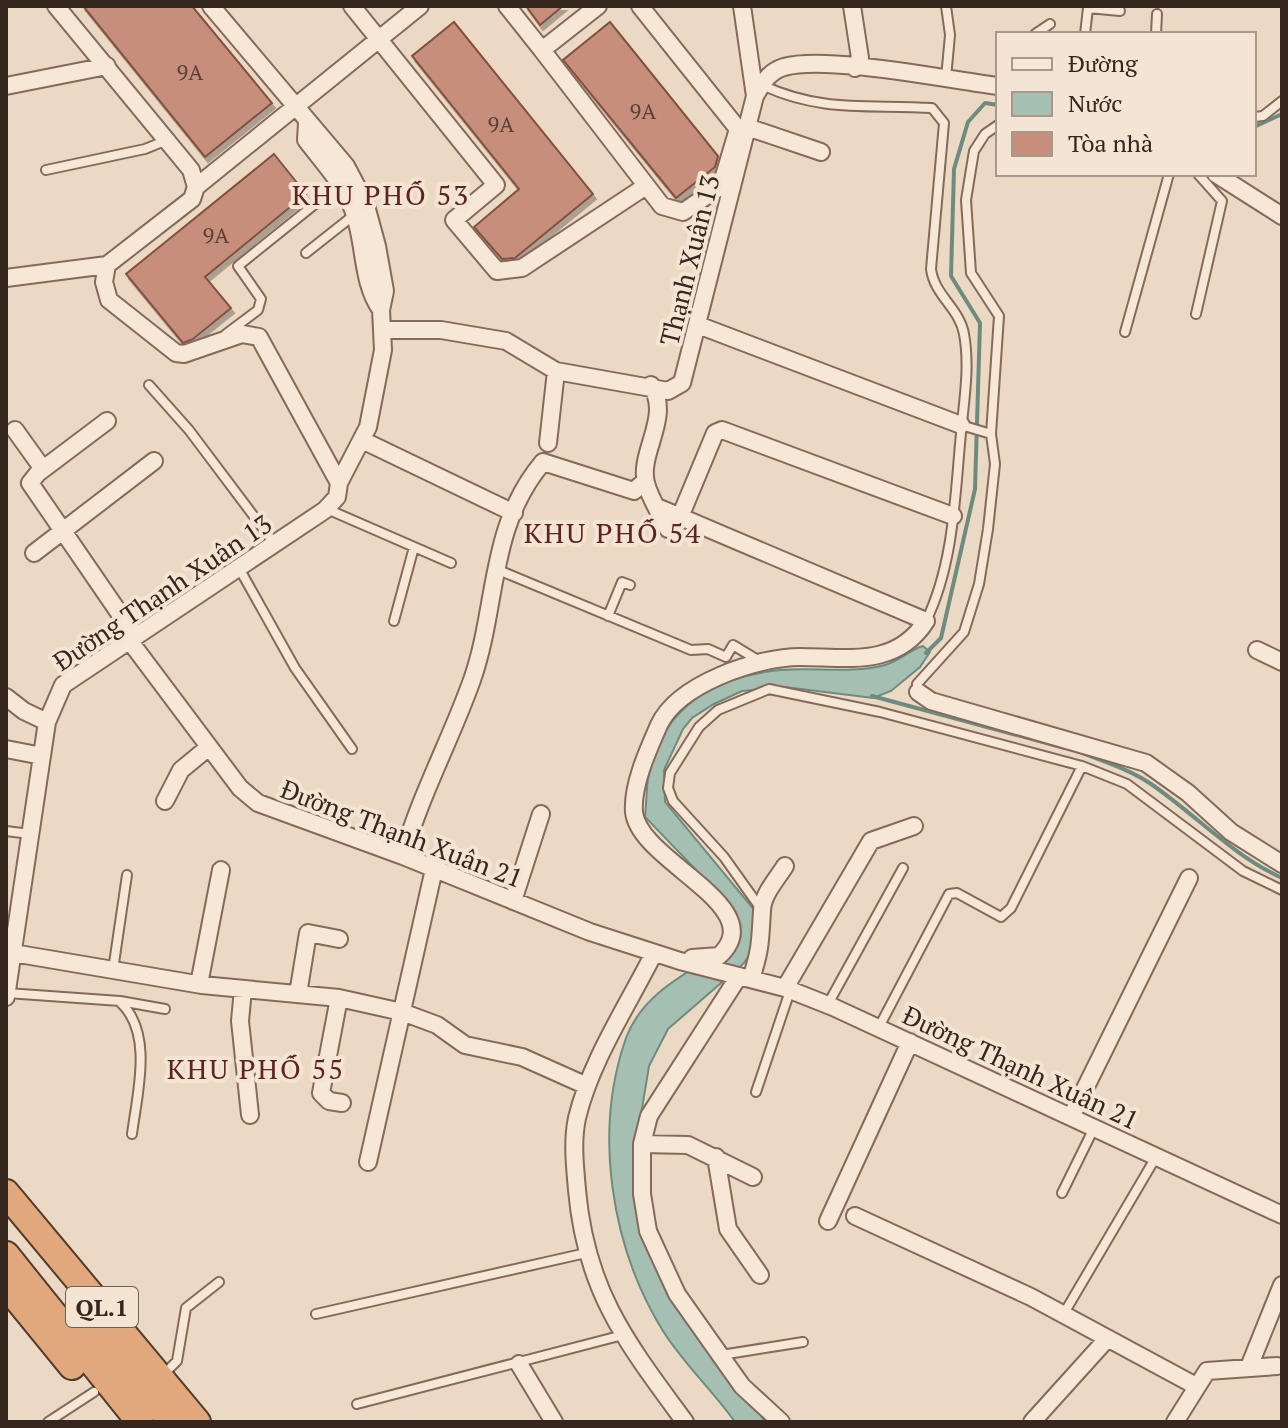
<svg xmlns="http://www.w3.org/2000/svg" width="1288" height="1428" font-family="'PT Serif',serif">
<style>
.water{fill:#a5bfb3;stroke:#6d8c7f;stroke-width:2}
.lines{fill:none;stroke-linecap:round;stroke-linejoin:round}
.stream{stroke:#6d8c7f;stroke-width:4}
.building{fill:#c78e7c;stroke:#825143;stroke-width:2;filter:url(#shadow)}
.service-casing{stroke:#856a5b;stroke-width:12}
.minor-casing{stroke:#856a5b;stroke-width:20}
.trunk-casing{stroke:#533a2f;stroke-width:30}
.service{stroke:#f7e7d6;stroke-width:8}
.minor{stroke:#f7e7d6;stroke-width:16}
.trunk{stroke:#e1a87b;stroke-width:26}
.labels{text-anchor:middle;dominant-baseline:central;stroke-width:8;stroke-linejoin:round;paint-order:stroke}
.number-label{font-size:22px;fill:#5a4036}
.shield{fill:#f3e4d3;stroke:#6e5f54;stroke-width:2}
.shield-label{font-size:24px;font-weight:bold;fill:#35261e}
.street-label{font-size:26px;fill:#35261e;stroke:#f3e4d3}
.neighbourhood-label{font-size:28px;letter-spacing:2px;fill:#5f2320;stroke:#f3e4d3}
</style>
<defs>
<filter id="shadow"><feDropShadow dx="3" dy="5" stdDeviation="0" flood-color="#0004"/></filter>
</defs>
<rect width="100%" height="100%" fill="#ebd9c4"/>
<!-- water -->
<path class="water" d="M923,646L930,652L920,667L891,691L873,698L785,687L742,691L714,704L692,718L683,729L664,770L665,802L756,912L752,951L744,963L668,1029L649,1066L639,1127L647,1232L765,1422H735C713,1391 683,1363 663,1331C611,1247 593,1132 626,1038C640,1000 674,980 707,960C715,955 728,950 733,944C742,930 736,916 729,904L645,817C647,798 646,775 653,757C673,700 724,675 781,670C815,667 851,674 885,665C898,662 909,650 923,646Z"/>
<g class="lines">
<!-- stream -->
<path class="stream" d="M1254,127L1282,114
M926,653L941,638L975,489L980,323L951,276L954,169L968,122L985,103L998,105
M872,696L1065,748
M1077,751C1102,761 1129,769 1151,784C1196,815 1232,855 1282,878"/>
</g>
<!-- building -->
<path class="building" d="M83,6H192L272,103L205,157Z
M526,6H563L540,25Z
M454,22L593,194L515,258L502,259L474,227L519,189L412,56Z
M610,22L718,156L715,167L676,198L563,60Z
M274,154L306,194L205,277L231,308L193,339L183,343L126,274Z"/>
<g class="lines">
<!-- service casing -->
<g class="service-casing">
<path id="service" d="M946,6L950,35L946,78
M1035,34L1050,24
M1085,34L1088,8L1120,11
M1156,34L1157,14
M762,85C822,113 869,104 932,108L944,123L931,269C934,295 960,309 964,334C970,367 964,400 961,433C955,495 954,564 926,621
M1254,117L1263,116L1282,101
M46,170L145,149L167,140
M306,253L354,215
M1196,314L1222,201L1198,174
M1125,332L1169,174
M226,334L258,310L261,299L238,266L340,184
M149,385L189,430L274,543
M961,425L991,434
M327,509L451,563
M239,568L295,668L352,749
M496,569L691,650L708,649L726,657L733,645L761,662
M608,616L622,582L630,585
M394,621L414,547
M918,692L917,684L964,632L979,584L988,529L995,464L991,434L999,316L971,273L966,200L974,151L985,134L998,125
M6,831L30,834
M761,909L724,857L673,801L668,788L670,773L699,727L718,710L769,689L880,712L1082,766L1127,784L1243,871L1282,890
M113,970L127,875
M7,993L120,1001L165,1009
M120,1002C154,1033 137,1094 132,1134
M828,1004L903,868
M879,1027L949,894L957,893L1001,917L1011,908L1082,766
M756,1092L790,991
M1062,1193L1094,1128
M316,1314L586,1253
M1063,1315L1156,1157
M721,1355L803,1342
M164,1374L177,1361L186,1308L219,1282
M357,1404L623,1335
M48,1422L94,1392"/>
</g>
<!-- minor casing -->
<g class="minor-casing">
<path id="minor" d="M56,6L191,170L196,187L192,199L107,265L104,282L109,300L176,353L184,354L242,334L259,337L339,483
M352,6L496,185L454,220L497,271L522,268L646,186
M507,6L542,50L598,6
M742,6L755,96
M852,6L860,58L855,68
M542,50L662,206L683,212L721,186L738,129L640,6
M6,86L107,66
M307,123L306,140C322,161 342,182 352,207C366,240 360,280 381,310
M747,127L821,152
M1216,174L1282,216
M196,187L420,6
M6,278L107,265
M698,325L961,425
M384,330H441L506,341L556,371L668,391L682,383L755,96C763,83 768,72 784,67C827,55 949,80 998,86
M651,385C672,417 638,453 646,483C650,499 661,515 668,529
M107,421L38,473L30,483L135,636
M15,430L43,469
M362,440L514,513
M548,443L556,371
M657,507L926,621C896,668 847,657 800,657C757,657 678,684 659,725C648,750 632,785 634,812C639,862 773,906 719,956L692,958
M680,517L715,433L722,430L953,516
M34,553L154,461
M129,640L240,788L258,803L403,856L590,932L680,961L785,988L833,1007L1282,1215
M1257,650L1282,662
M918,692L931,701L1146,763L1188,793L1231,832L1282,864
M6,697L24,711L47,722
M6,749L42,756
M165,801L181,770L209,747
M403,856C420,796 451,739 472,680C498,606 488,527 543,462L634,491L645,481
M221,870L200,979L202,985L339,998L402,1012L437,1025L465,1045L522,1057L587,1086
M513,901L541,814
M13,953L202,985
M654,953C628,1005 591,1060 577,1118C572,1142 575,1166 577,1190C586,1292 627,1343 685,1422
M739,976L649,1116L642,1144V1194L648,1231L677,1294L742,1386L781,1422
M751,979C761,948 760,941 762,911C762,895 777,879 785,866
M785,988L871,841L914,826
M243,989L240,1021L250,1115
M298,994L308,933L339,939
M6,997L47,722L63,685L325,510L337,497L339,483L368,427L383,350L381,310L385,291L377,246L365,202L346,166L211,6
M339,998L321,1093L329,1101L342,1103
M1071,1117L1189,878
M642,1144L688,1145L753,1177
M716,1157L728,1229L760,1275
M368,1162L434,869
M855,1216L1031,1297L1196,1386
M828,1221L910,1042
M519,1364L554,1422
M1249,1367L1282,1285
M1032,1422L1107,1339
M1175,1422L1207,1371L1277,1366"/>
</g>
<!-- trunk casing -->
<g class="trunk-casing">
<path id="trunk" d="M6,1193L197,1422
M6,1255L140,1422
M6,1285L72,1366
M88,1319L172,1422"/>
</g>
<!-- service -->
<use href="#service" class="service"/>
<!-- minor -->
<use href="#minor" class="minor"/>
<!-- trunk -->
<use href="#trunk" class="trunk"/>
</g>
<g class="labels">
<!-- number labels -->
<g class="number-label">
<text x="190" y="71">9A</text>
<text x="643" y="110">9A</text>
<text x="501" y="123">9A</text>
<text x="216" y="234">9A</text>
</g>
<!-- shield labels -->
<rect class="shield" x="66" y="1287" width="72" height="40" rx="6"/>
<g class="shield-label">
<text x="102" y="1307">QL.1</text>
</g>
<!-- street labels -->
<g class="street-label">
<text transform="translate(689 260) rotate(-76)">Thạnh Xuân 13</text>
<text transform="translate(162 592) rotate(-34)">Đường Thạnh Xuân 13</text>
<text transform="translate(402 833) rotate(21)">Đường Thạnh Xuân 21</text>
<text transform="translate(1021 1067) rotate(25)">Đường Thạnh Xuân 21</text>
</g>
<!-- neighbourhood labels -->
<g class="neighbourhood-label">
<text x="381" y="194">KHU PHỐ 53</text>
<text x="613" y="532">KHU PHỐ 54</text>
<text x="256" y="1068">KHU PHỐ 55</text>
</g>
</g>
<!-- border -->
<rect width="1288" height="1428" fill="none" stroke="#35261e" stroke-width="16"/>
<!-- legend -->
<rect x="996" y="32" width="260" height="144" fill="#f3e4d3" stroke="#a7988b" stroke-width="2"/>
<rect x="1012" y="58" width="40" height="12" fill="#f7e7d6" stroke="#a7988b" stroke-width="2"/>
<text x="1068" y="72" font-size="24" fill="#35261e">Đường</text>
<rect x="1012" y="92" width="40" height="24" fill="#a5bfb3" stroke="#a7988b" stroke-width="2"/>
<text x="1068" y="112" font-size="24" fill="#35261e">Nước</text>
<rect x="1012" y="132" width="40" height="24" fill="#c78e7c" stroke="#a7988b" stroke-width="2"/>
<text x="1068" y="152" font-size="24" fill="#35261e">Tòa nhà</text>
</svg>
